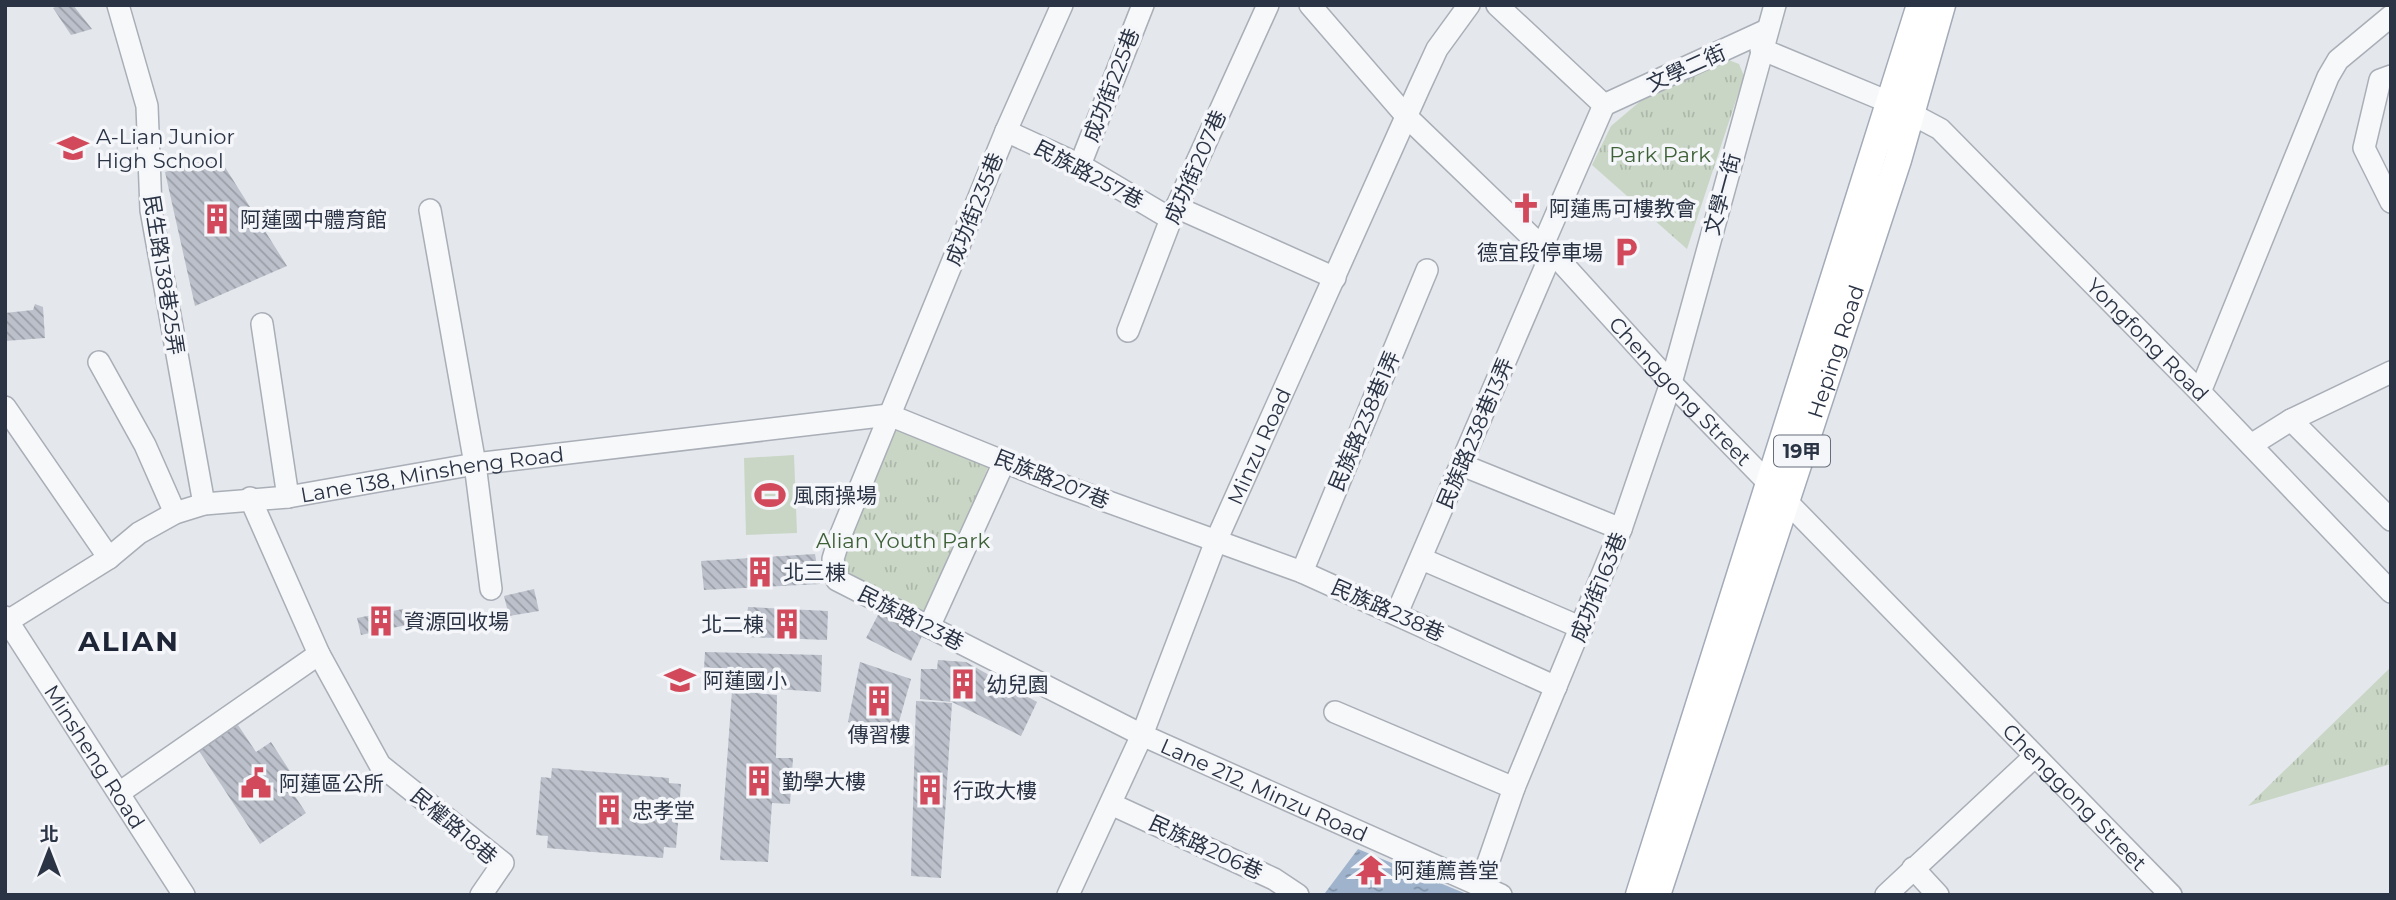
<svg xmlns="http://www.w3.org/2000/svg" width="2396" height="900" font-family="Montserrat,'Noto Sans TC',sans-serif">
<style>
.grass{fill:#c9d6c5}
.park{fill:url(#park-tufts)}
.water{fill:url(#water-ripples)}
.building{fill:url(#building-back-hatch)}
.lines{fill:none;stroke-linecap:round;stroke-linejoin:round}
.minor-casing{stroke:#a9aeb7;stroke-width:24}
.major-casing{stroke:#a3abb8;stroke-width:29}
.minor{stroke:#f7f8fa;stroke-width:21}
.major{stroke:#fff;stroke-width:26}
.labels{text-anchor:middle;dominant-baseline:central;stroke-width:7;stroke-linejoin:round;paint-order:stroke}
.shield{fill:#f4f6f9;stroke:#676e7b;stroke-width:2}
.shield-label{font-size:19px;font-weight:bold;fill:#2b3445}
.street-label{font-size:21px;fill:#2b3445;stroke:#f4f6f9}
.poi-label{font-size:21px;fill:#2b3445;stroke:#f4f6f9;text-anchor:start}
.park-label{font-size:21px;fill:#3f6138;stroke:#f4f6f9}
.district-label{font-size:28px;font-weight:bold;letter-spacing:2px;fill:#1d2536;stroke:#f4f6f9}
</style>
<defs>
<pattern id="park-tufts" width="24" height="20" patternUnits="userSpaceOnUse" patternTransform="scale(1.75)"><rect width="24" height="20" fill="#c9d6c5"/><path d="M3 7l-1-3M5 7V3M7 7l1-3M15 17l-1-3M17 17v-4M19 17l1-3" fill="none" stroke="#adb8ab"/></pattern>
<pattern id="water-ripples" width="26" height="14" patternUnits="userSpaceOnUse" patternTransform="scale(1.75)"><rect width="26" height="14" fill="#9fb4cc"/><path d="M2 4q2-2 4 0t4 0M15 11q2-2 4 0t4 0" fill="none" stroke="#8293a7"/></pattern>
<pattern id="building-back-hatch" width="6" height="6" patternUnits="userSpaceOnUse" patternTransform="scale(1.75)"><rect width="6" height="6" fill="#bbc0ca"/><path d="M-1 5l2 2M0 0l6 6M5-1l2 2" fill="none" stroke="#989da6"/></pattern>
</defs>
<rect width="100%" height="100%" fill="#e4e7ec"/>
<!-- grass -->
<path class="grass" d="M794,455L797,533L746,535L744,458Z"/>
<!-- park -->
<path class="park" d="M1726,59L1739,64L1744,76L1687,249L1592,165L1611,126L1650,93Z
M898,426L989,465L926,616L847,572L842,551Z
M2391,667V764L2248,806Z"/>
<!-- water -->
<path class="water" d="M1358,849L1469,895L1325,893Z"/>
<!-- building -->
<path class="building" d="M60,5H73L92,29L71,35L53,8Z
M218,156L287,266L195,306L165,172Z
M35,304L43,307L45,338L5,341V313L33,310Z
M815,554L820,584L704,590L701,561Z
M534,589L539,611L509,616L504,596Z
M748,607L828,611L827,640L745,637Z
M403,609L406,625L361,635L357,618Z
M879,613L922,636L911,661L866,638Z
M705,652L822,655L821,692L703,684Z
M938,660L966,662L1037,702L1021,736L952,702L920,699L921,669H937Z
M860,662L911,679L895,736L848,722Z
M732,691L777,695L776,758H793L790,804L772,803L768,862L720,860Z
M916,701L952,703L941,878L911,876Z
M238,725L256,752L271,742L295,779L289,787L306,813L260,844L199,751Z
M552,768L669,778V783L681,784L676,848L664,847L663,858L547,848L548,836L536,835L541,777L551,778Z"/>
<g class="lines">
<!-- minor casing -->
<g class="minor-casing">
<g id="minor">
<path d="M118,5L147,106L151,210L204,504"/>
<path id="s1" d="M1062,5L1006,131L839,539L833,559L837,580L1142,735L1501,895"/>
<path id="s2" d="M1310,5L1407,117L1542,247L1552,252L1671,383L2171,895"/>
<path d="M1497,5L1604,105L1542,247"/>
<path id="s3" d="M1761,49L1891,103L1940,129L2200,392L2391,592"/>
<path d="M2391,76L2380,80L2364,148L2391,202"/>
<path d="M1604,105L1767,30"/>
<path d="M1006,131L1080,165L1171,219"/>
<path d="M1080,165L1143,5"/>
<path d="M1176,207L1335,278"/>
<path d="M430,210L475,464L491,589"/>
<path d="M262,324L288,497"/>
<path d="M1128,331L1171,219L1268,5"/>
<path d="M99,362L145,445L175,513"/>
<path d="M2200,392L2328,77L2338,60L2391,16"/>
<path d="M5,407L109,558"/>
<path d="M2291,420L2391,520"/>
<path d="M2251,445L2291,420L2391,372"/>
<path d="M1462,465L1621,529"/>
<path d="M250,498L319,654L380,765L503,863L481,895"/>
<path d="M1422,559L1582,628"/>
<path d="M1302,572L1427,270"/>
<path d="M1397,613L1552,252"/>
<path id="s4" d="M5,617L184,895"/>
<path id="s5" d="M8,621L109,558L139,533L175,513L204,504L288,497L475,464L889,415L1059,484L1302,572L1556,687"/>
<path d="M929,627L1005,460"/>
<path d="M1335,712L1514,788"/>
<path d="M119,793L319,654"/>
<path d="M1111,804L1274,879L1298,895"/>
<path d="M1913,868L1938,895"/>
<path d="M1480,886L1514,788L1621,529L1671,383L1775,5"/>
<path id="s6" d="M1068,895L1142,735L1216,541L1419,88L1437,49L1469,5"/>
<path d="M1886,895L2034,757"/>
</g>
</g>
<!-- major casing -->
<g class="major-casing">
<g id="major">
<path d="M1639,895L1920,5"/>
<path id="s7" d="M1657,895L1898,160L1942,5"/>
</g>
</g>
<!-- minor -->
<use href="#minor" class="minor"/>
<!-- major -->
<use href="#major" class="major"/>
</g>
<!-- icons -->
<defs>
<g id="school-bare" transform="scale(2.415)"><path d="M0-5L7-2L0 1L-7-2ZM-4 1L0 2.5L4 1V4Q0 6-4 4Z" fill="#d1495b" stroke="#f4f6f9" stroke-width="2.5" paint-order="stroke"/></g>
<g id="church-bare" transform="scale(2.415)"><path d="M-1.2-6h2.4v3.5h3.3v2.4h-3.3V6h-2.4V-.1h-3.3v-2.4h3.3Z" fill="#d1495b" stroke="#f4f6f9" stroke-width="2.5" paint-order="stroke"/></g>
<g id="building-bare" transform="scale(2.415)"><path d="M-4-6H4V6H1V3H-1V6H-4ZM-2.5-4.3h1.7v1.8h-1.7ZM.8-4.3h1.7v1.8H.8ZM-2.5-1h1.7V.8h-1.7ZM.8-1h1.7V.8H.8Z" fill="#d1495b" stroke="#f4f6f9" stroke-width="2.5" paint-order="stroke"/></g>
<g id="parking-bare" transform="scale(2.415)"><path d="M-3.5-5.5H1a3.5 3.5 0 0 1 0 7H-1V5.5H-3.5ZM-1-3.4V-.6H.8a1.4 1.4 0 0 0 0-2.8Z" fill="#d1495b" stroke="#f4f6f9" stroke-width="2.5" paint-order="stroke"/></g>
<g id="stadium-bare" transform="scale(2.415)"><path d="M0-5a6.5 5 0 1 0 0 10a6.5 5 0 1 0 0-10ZM-3.5-1.8h7v3.6h-7Z" fill="#d1495b" stroke="#f4f6f9" stroke-width="2.5" paint-order="stroke"/></g>
<g id="civic-bare" transform="scale(2.415)"><path d="M-.6-6.5H3V-4.5H.6V-3L4-1V1h2V6H-6V1h2V-1L-.6-3ZM-1.2 2.5V6h2.4V2.5Z" fill="#d1495b" stroke="#f4f6f9" stroke-width="2.5" paint-order="stroke"/></g>
<g id="temple-bare" transform="scale(2.415)"><path d="M0-6L5-2H3V0L6.5 2.5H4V6H1.5V3h-3V6H-4V2.5H-6.5L-3 0V-2H-5Z" fill="#d1495b" stroke="#f4f6f9" stroke-width="2.5" paint-order="stroke"/></g>
</defs>
<g fill-rule="evenodd">
<use href="#school-bare" x="73" y="148"/>
<use href="#church-bare" x="1526" y="208"/>
<use href="#building-bare" x="217" y="219"/>
<use href="#parking-bare" x="1626" y="252"/>
<use href="#stadium-bare" x="770" y="495"/>
<use href="#building-bare" x="760" y="572"/>
<use href="#building-bare" x="381" y="621"/>
<use href="#building-bare" x="787" y="624"/>
<use href="#school-bare" x="680" y="680"/>
<use href="#building-bare" x="963" y="684"/>
<use href="#building-bare" x="879" y="701"/>
<use href="#building-bare" x="759" y="781"/>
<use href="#civic-bare" x="256" y="783"/>
<use href="#building-bare" x="930" y="790"/>
<use href="#building-bare" x="609" y="810"/>
<use href="#temple-bare" x="1371" y="870"/>
</g>
<g class="labels">
<!-- shield labels -->
<rect class="shield" x="1774" y="435.5" width="56" height="31" rx="5"/>
<g class="shield-label">
<text x="1802" y="451">19甲</text>
</g>
<!-- street labels -->
<g class="street-label">
<text transform="translate(1686 68) rotate(-24)">文學二街</text>
<text transform="translate(1111 85) rotate(-69)">成功街225巷</text>
<text transform="translate(1195 167) rotate(-66)">成功街207巷</text>
<text transform="translate(1089 174) rotate(28)">民族路257巷</text>
<text transform="translate(1722 194) rotate(-75)">文學一街</text>
<text transform="translate(974 209) rotate(-68)">成功街235巷</text>
<text transform="translate(164 275) rotate(81)">民生路138巷25弄</text>
<text stroke="none"><textPath href="#s3" startOffset="492">Yongfong Road</textPath></text>
<text stroke="none"><textPath href="#s7" startOffset="572">Heping Road</textPath></text>
<text stroke="none"><textPath href="#s2" startOffset="536">Chenggong Street</textPath></text>
<text transform="translate(1364 421) rotate(-67)">民族路238巷1弄</text>
<text transform="translate(1475 433) rotate(-67)">民族路238巷13弄</text>
<text stroke="none"><textPath href="#s6" startOffset="488">Minzu Road</textPath></text>
<text stroke="none"><textPath href="#s5" startOffset="460">Lane 138, Minsheng Road</textPath></text>
<text transform="translate(1052 479) rotate(22)">民族路207巷</text>
<text transform="translate(1598 587) rotate(-68)">成功街163巷</text>
<text transform="translate(1388 610) rotate(24)">民族路238巷</text>
<text transform="translate(911 618) rotate(27)">民族路123巷</text>
<text stroke="none"><textPath href="#s4" startOffset="166">Minsheng Road</textPath></text>
<text stroke="none"><textPath href="#s1" startOffset="1097">Lane 212, Minzu Road</textPath></text>
<text stroke="none"><textPath href="#s2" startOffset="1102">Chenggong Street</textPath></text>
<text transform="translate(454 826) rotate(40)">民權路18巷</text>
<text transform="translate(1206 847) rotate(25)">民族路206巷</text>
</g>
<!-- poi labels -->
<g class="poi-label">
<text x="96" y="136">A-Lian Junior<tspan x="96" dy="24">High School</tspan></text>
<text x="1549" y="208">阿蓮馬可樓教會</text>
<text x="240" y="219">阿蓮國中體育館</text>
<text x="1603" y="252" text-anchor="end">德宜段停車場</text>
<text x="793" y="495">風雨操場</text>
<text x="783" y="572">北三棟</text>
<text x="404" y="621">資源回收場</text>
<text x="764" y="624" text-anchor="end">北二棟</text>
<text x="703" y="680">阿蓮國小</text>
<text x="986" y="684">幼兒園</text>
<text x="879" y="734" text-anchor="middle">傳習樓</text>
<text x="782" y="781">勤學大樓</text>
<text x="279" y="783">阿蓮區公所</text>
<text x="953" y="790">行政大樓</text>
<text x="632" y="810">忠孝堂</text>
<text x="1394" y="870">阿蓮薦善堂</text>
</g>
<!-- park labels -->
<g class="park-label">
<text x="1660" y="154">Park Park</text>
<text x="903" y="540">Alian Youth Park</text>
</g>
<!-- district labels -->
<g class="district-label">
<text x="129" y="641">ALIAN</text>
</g>
</g>
<!-- border -->
<rect width="2396" height="900" fill="none" stroke="#2b3445" stroke-width="14"/>
<!-- north arrow -->
<g transform="translate(49 851)" stroke="#f4f6f9" stroke-width="5" paint-order="stroke">
<path d="M0-5L12 26L0 18L-12 26Z" fill="#2b3445"/>
<text y="-10" font-size="19" font-weight="bold" text-anchor="middle" fill="#2b3445">北</text>
</g>
</svg>
